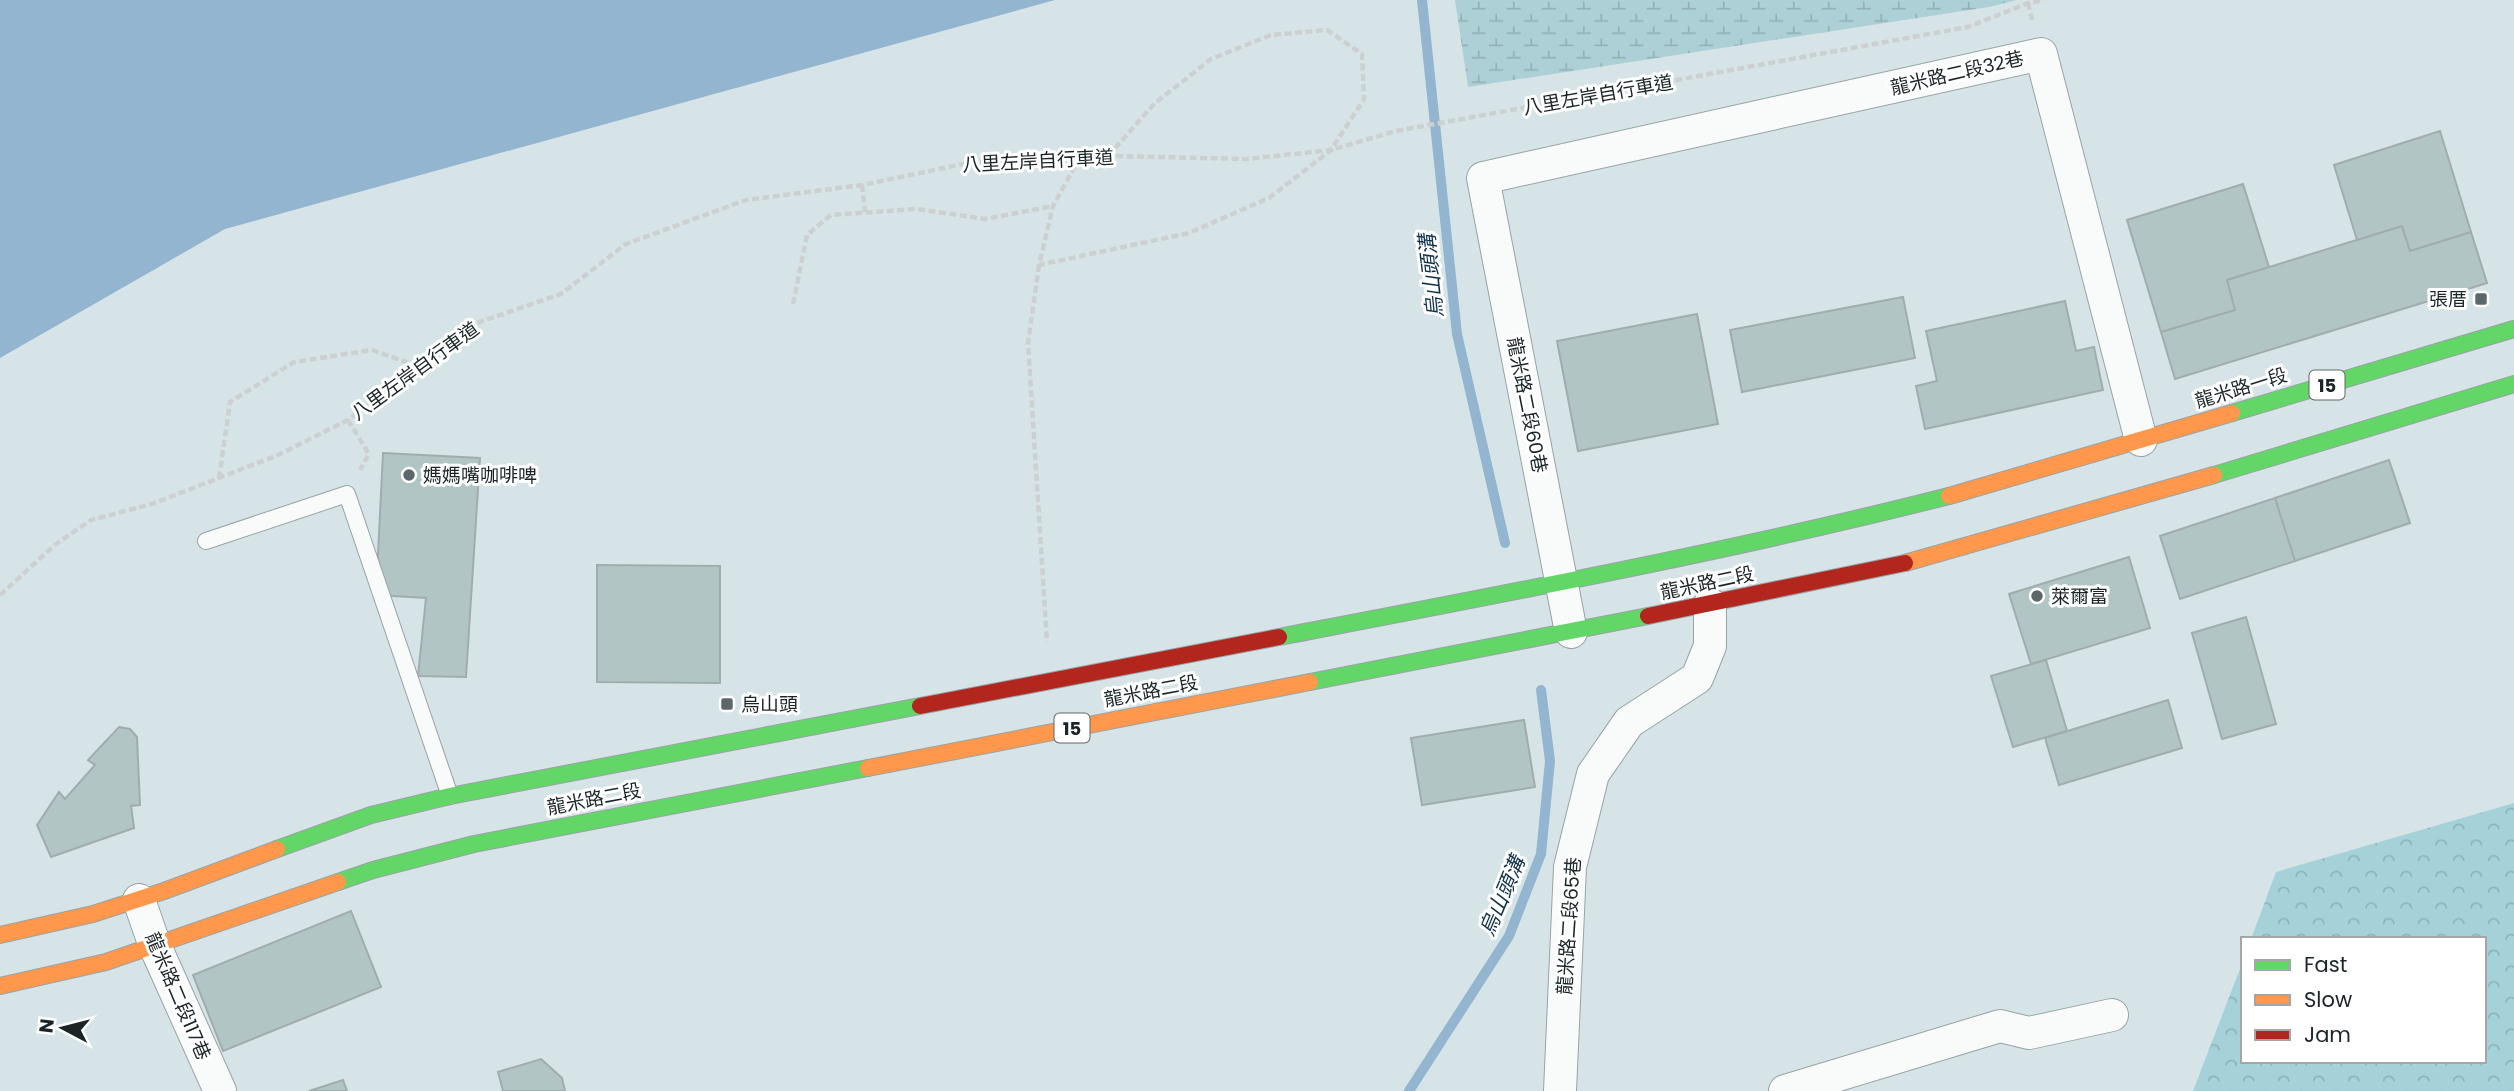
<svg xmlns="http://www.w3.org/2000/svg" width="2514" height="1091" font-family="Poppins,'Noto Sans TC',sans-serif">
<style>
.forest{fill:url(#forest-crowns)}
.wetland{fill:url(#wetland-marsh)}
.water{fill:#93b5d0}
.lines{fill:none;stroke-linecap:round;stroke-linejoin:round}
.stream{stroke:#93b5d0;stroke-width:10}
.building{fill:#b1c5c5;stroke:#a1acad;stroke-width:2}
.lane-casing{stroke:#98a3a5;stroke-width:18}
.street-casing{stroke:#98a3a5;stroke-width:34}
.fast-casing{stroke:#98a3a5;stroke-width:18}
.slow-casing{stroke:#98a3a5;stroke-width:18}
.jam-casing{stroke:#98a3a5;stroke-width:18}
.path{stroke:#cdd0d1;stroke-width:4.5;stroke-dasharray:7 3.5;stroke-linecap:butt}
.lane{stroke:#f9fbfb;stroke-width:16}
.street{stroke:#f9fbfb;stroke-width:32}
.fast{stroke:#63d668;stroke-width:16}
.slow{stroke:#ff974d;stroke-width:16}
.jam{stroke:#b3261e;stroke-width:16}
.poi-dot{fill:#5c676a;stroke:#fff;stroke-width:2.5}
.labels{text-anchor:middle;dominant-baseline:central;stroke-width:6;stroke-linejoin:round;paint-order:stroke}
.shield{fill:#fff;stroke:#5f6667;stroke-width:2}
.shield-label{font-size:18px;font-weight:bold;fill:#1b2426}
.street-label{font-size:19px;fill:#1b2426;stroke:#fff}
.poi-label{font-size:19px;fill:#1b2426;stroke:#fff;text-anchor:start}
.water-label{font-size:21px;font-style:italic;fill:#0f314b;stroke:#fff}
</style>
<defs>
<pattern id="forest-crowns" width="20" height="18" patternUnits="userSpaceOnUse" patternTransform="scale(1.75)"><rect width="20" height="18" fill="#a5d2d9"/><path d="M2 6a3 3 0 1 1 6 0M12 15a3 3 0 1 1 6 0" fill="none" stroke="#8db4ba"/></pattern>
<pattern id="wetland-marsh" width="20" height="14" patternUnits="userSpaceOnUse" patternTransform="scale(1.75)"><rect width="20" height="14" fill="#acd0d6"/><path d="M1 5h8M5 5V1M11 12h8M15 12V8" fill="none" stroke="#93b2b8"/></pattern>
</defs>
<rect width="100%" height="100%" fill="#d6e4e7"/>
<!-- forest -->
<path class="forest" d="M2514,803V1091H2193L2243,961V1061H2484V939H2251L2276,872Z"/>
<!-- wetland -->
<path class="wetland" d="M1455,0H2017L1989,7L1468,87Z"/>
<!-- water -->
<path class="water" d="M0,0H1055L225,229L0,358Z"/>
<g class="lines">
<!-- stream -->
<path class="stream" d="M1422,0L1457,334L1505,543
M1409,1091L1509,936L1541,854L1550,761L1541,690"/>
</g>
<!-- building -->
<path class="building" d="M2440,131L2471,232L2410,251L2402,226L2357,240L2334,165Z
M2243,184L2269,267L2227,280L2235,310L2161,332L2127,220Z
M2402,226L2410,251L2471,232L2487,283L2175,379L2161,332L2235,310L2227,280Z
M1903,297L1915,358L1742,392L1730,330Z
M2065,301L2076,351L2094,347L2103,390L1925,429L1916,386L1937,381L1926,331Z
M1697,314L1718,424L1578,451L1557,341Z
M383,453L480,458L466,677L418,676L426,598L376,595Z
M2389,460L2410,523L2295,561L2275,498Z
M2275,498L2295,561L2180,599L2160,536Z
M2129,557L2150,628L2031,664L2009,594Z
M597,565L720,566V683L597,682Z
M2246,617L2276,724L2222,739L2192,633Z
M2046,660L2067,731L2013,747L1991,676Z
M2168,700L2182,748L2059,785L2045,738Z
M1524,720L1535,787L1422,805L1411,738Z
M119,727L130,729L137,737L140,805L131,806L134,828L51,857L37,825L59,792L65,799L95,765L88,760Z
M351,911L381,987L223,1051L193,975Z
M541,1059L562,1078L565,1091H503L498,1072Z
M343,1080L347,1091H309Z"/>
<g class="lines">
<!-- lane casing -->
<g class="lane-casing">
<path id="lane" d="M206,541L347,494L450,796"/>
</g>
<!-- street casing -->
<g class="street-casing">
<path id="street" d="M1571,632L1483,178L2041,54L2141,440
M139,900L155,946L220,1091
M1560,1091L1570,867L1593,774L1629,722L1697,678L1710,646V604
M1785,1091L2000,1026L2029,1033L2112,1015"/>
</g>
<!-- fast casing -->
<g class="fast-casing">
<path id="fast" d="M2232,413L2514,329
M2214,475L2514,384
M1279,637C1503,594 1728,552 1949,496
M1310,682L1648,616
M277,849L371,815L450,796L920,706
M338,882L373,870L474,844L868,768"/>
</g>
<!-- slow casing -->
<g class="slow-casing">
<path id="slow" d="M1949,496L2232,413
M1905,563L2214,475
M868,768L1310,682
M0,935L93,914L164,891L277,849
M0,986L106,962L338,882"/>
</g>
<!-- jam casing -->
<g class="jam-casing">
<path id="jam" d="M1648,616L1905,563
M920,706L1279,637"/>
</g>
<!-- path -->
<path class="path" d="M2028,3L2033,23
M1080,157L1053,206L1039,265L1189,233L1269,198L1331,150L1364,99L1362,54L1327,30L1271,35L1211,59L1155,103L1109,155
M862,185L865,212
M1039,265L1028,343L1047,642
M793,304L807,235L831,215L916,209L985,219L1053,206
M348,420L369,454L360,470
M219,478L230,402L294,362L372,350L417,366
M0,595L56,544L91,520L152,504L278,455L348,420L474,324L561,294L626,244L746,200L862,185L973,162L1109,156L1247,159L1331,150L1396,131L1968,27L2028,3L2044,0"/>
<!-- lane -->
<use href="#lane" class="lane"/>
<!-- street -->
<use href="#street" class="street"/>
<!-- fast -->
<use href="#fast" class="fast"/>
<!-- slow -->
<use href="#slow" class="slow"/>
<!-- jam -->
<use href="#jam" class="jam"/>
</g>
<!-- markers -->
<g class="poi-dot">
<rect x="2474" y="292" width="14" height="14" rx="3.5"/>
<circle cx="409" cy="475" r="7"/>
<circle cx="2037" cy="596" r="7"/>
<rect x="720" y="697" width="14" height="14" rx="3.5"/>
</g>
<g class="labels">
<!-- shield labels -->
<g class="shield">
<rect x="2309.5" y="370.5" width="35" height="29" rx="5"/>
<rect x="1054.5" y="713.5" width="35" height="29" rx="5"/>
</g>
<g class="shield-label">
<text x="2327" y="385">15</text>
<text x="1072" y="728">15</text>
</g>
<!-- street labels -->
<g class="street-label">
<text transform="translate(1957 73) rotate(-13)">龍米路二段32巷</text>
<text transform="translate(1598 95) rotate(-10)">八里左岸自行車道</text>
<text transform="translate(1038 161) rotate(-3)">八里左岸自行車道</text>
<text transform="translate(415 371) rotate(-36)">八里左岸自行車道</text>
<text transform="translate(2241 388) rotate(-17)">龍米路一段</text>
<text transform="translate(1527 405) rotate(79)">龍米路二段60巷</text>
<text transform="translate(1707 583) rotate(-12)">龍米路二段</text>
<text transform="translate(1151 691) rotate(-11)">龍米路二段</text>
<text transform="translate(594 799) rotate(-11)">龍米路二段</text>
<text transform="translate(1569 926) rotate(-86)">龍米路二段65巷</text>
<text transform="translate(178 996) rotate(67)">龍米路二段117巷</text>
</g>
<!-- poi labels -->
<g class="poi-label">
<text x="2467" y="299" text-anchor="end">張厝</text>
<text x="423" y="475">媽媽嘴咖啡啤</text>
<text x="2051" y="596">萊爾富</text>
<text x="741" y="704">烏山頭</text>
</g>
<!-- water labels -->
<g class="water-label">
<text transform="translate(1431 276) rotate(-96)">烏山頭溝</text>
<text transform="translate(1502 896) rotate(-67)">烏山頭溝</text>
</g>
</g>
<!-- legend -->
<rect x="2241" y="937" width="245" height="126" fill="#ffffff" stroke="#a4a7a8" stroke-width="2"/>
<rect x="2255" y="960" width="35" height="10" fill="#63d668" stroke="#a4a7a8" stroke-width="2"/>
<text x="2304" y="972" font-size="21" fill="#1b2426">Fast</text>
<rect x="2255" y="995" width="35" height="10" fill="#ff974d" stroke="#a4a7a8" stroke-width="2"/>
<text x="2304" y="1007" font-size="21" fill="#1b2426">Slow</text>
<rect x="2255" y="1030" width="35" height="10" fill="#b3261e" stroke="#a4a7a8" stroke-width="2"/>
<text x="2304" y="1042" font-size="21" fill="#1b2426">Jam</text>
<!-- north arrow -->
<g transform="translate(63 1028) rotate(277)" stroke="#ffffff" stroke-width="5" paint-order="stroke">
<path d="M0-5L12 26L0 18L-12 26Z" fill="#1b2426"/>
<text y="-10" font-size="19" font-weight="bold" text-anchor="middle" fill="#1b2426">N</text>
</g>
</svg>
